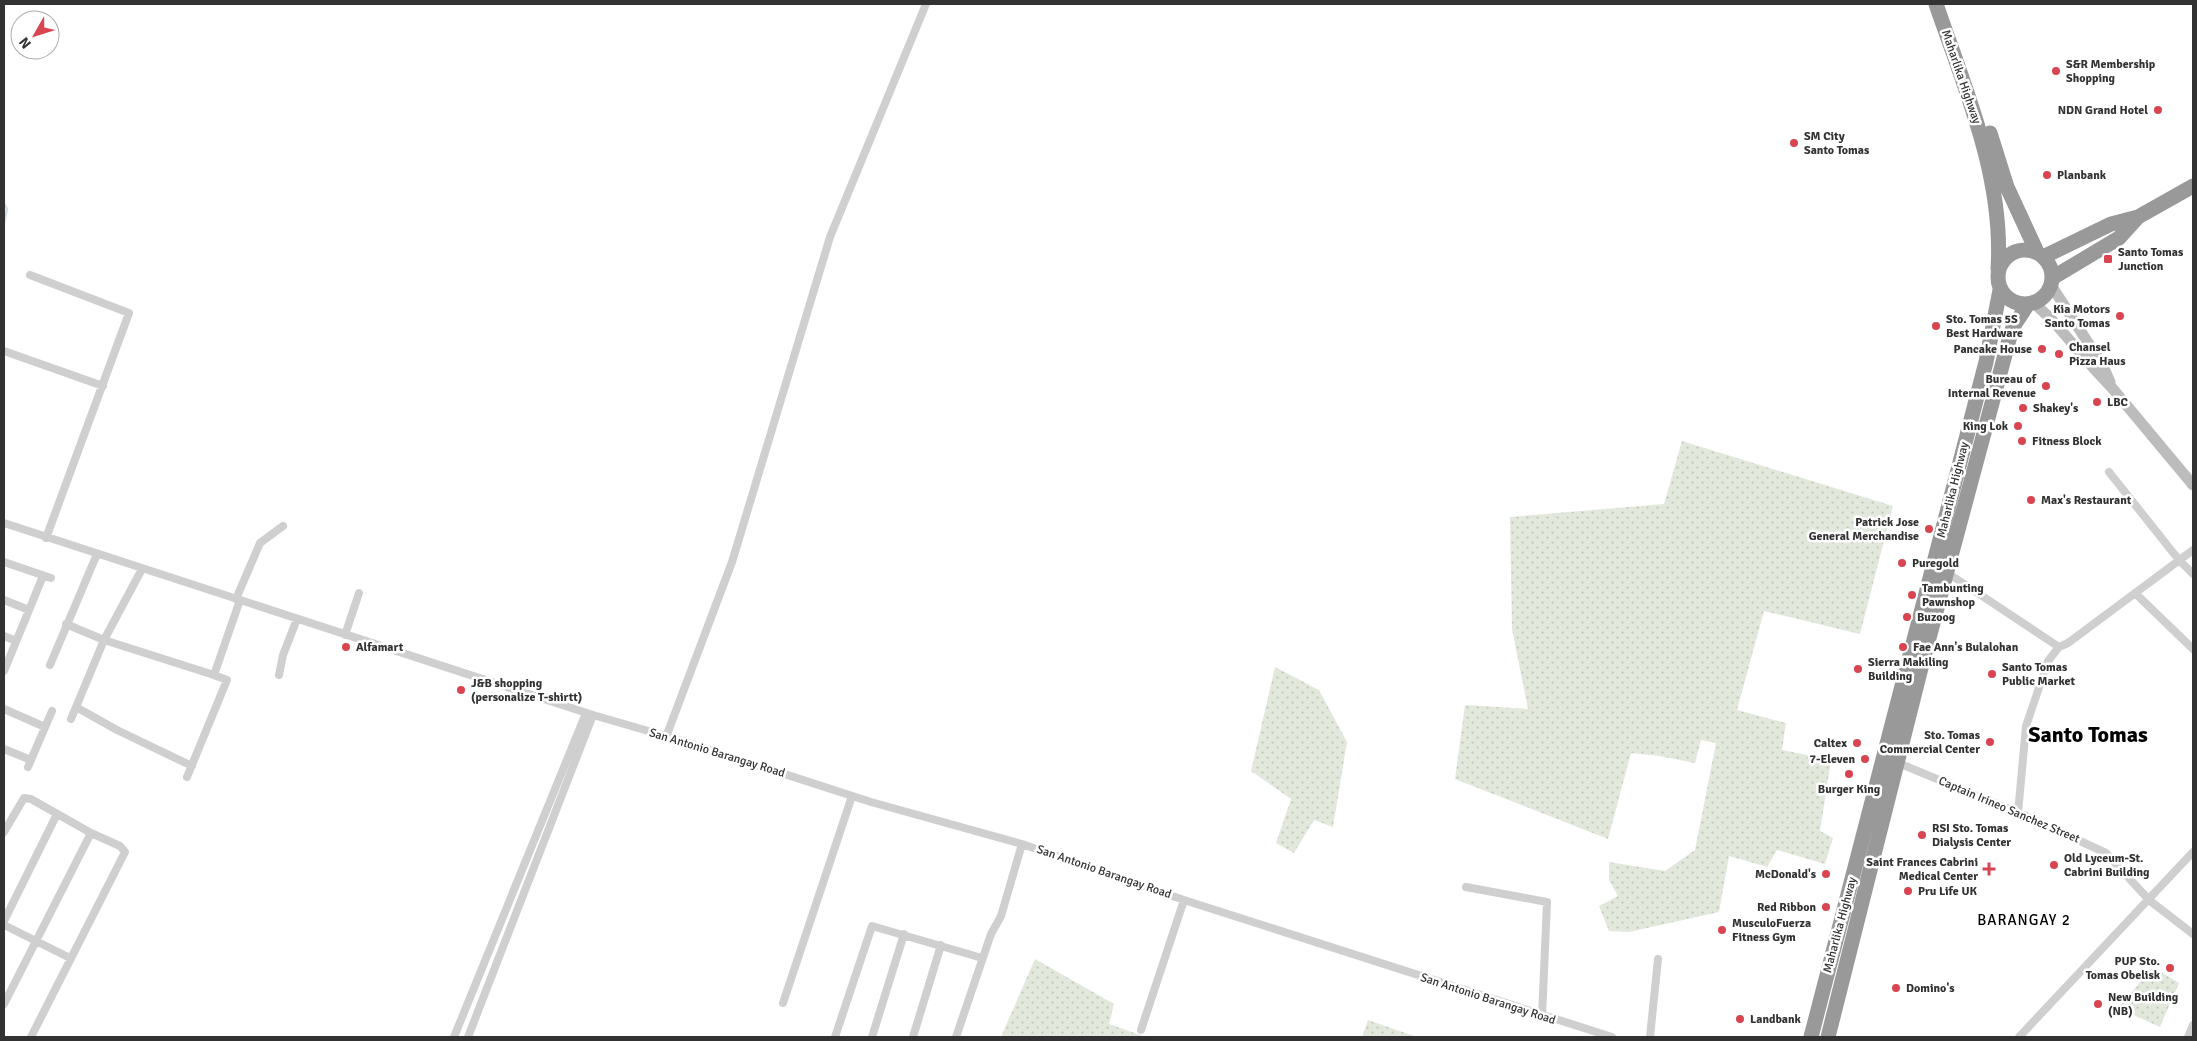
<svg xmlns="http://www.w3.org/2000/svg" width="2197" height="1041" font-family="Signika,sans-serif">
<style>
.grass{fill:url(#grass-dots)}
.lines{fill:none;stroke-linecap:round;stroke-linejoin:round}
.stream{stroke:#d0e0eb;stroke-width:2.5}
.street{stroke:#cfcfcf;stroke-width:8}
.secondary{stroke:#bcbcbc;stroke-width:11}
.highway{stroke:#999;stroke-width:15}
.poi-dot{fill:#d84550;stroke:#fff;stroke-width:2}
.labels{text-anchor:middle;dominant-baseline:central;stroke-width:5;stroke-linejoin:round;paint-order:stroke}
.poi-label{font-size:12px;font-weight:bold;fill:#323232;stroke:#fff;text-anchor:start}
.street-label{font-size:12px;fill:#323232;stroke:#fff}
.quarter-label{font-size:15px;letter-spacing:1px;fill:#000;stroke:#fff}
.town-label{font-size:22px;font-weight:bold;fill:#000;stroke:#fff}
</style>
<defs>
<pattern id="grass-dots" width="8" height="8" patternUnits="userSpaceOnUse" patternTransform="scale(1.25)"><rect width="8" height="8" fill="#e2e8dc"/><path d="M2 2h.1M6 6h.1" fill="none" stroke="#c2c7bd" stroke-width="1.8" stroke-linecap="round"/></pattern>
</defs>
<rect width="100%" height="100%" fill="#fff"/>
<!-- grass -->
<path class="grass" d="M1682,441L1893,506L1860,634L1764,611L1737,710L1786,723L1782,750L1831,760L1820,831L1833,838L1825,864L1777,850L1767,867L1729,856L1719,912L1629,932L1609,931L1599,906L1618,896L1609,880V862L1665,871L1695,850L1716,743L1701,740L1695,763L1659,756L1631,753L1608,839L1455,779L1465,705L1528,709L1512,629L1510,517L1664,504Z
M1275,667L1319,690L1347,742L1333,827L1314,820L1294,853L1276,843L1291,799L1251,771Z
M1035,959L1114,1004L1109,1024L1146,1037H1001Z
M2153,967L2179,983L2160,1027L2118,1008Z
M1368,1020L1417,1037H1362Z"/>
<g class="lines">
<!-- stream -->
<path class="stream" d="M4,204L7,209L4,223"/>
<!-- street -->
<path class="street" d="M30,275L129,313L46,538
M4,351L103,386
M2109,472L2179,560L2193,574
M4,523L593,715L676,739L871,802L1022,844L1184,900L1612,1037
M4,562L51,578
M1946,572L2059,647L2068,643L2193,550
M2135,593L2193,649
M236,599L260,543L283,526
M4,600L29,610
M66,624L104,640L214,675L227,680L187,777
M345,635L359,593
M4,636L16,641
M50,665L97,554
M4,671L43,576
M214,675L240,600
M279,675L283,655L297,619
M76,707L117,730L192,766
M4,709L45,727
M71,719L104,640L142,569
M666,737L732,562L830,237L926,4
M4,749L31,760
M1896,762L2026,816L2106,853L2149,900L2193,934
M28,767L52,711
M2018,813L2026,726L2048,661L2059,647
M4,832L24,798L31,799L91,833L120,846L125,852L31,1037
M1466,887L1547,902L1542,1017
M4,921L57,814
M4,925L70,958
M783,1003L852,796
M4,1004L91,833
M1141,1030L1184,900
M454,1037L586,713
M468,1037L593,715
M835,1037L872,926L982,958
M872,1037L904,934
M913,1037L941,945
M956,1037L991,934L1001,916L1022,844
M1650,1037L1658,959
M2019,1037L2193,852
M2188,1037L2193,1025"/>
<!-- secondary -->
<path class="secondary" d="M2051,285L2103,366L2110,382
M2034,303L2053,321L2097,372L2113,389L2193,485"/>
<!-- highway -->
<path class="highway" d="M1936,4C1965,89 2004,177 1998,269
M1990,133L2007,187L2037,252
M1998 277a27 27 0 1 1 54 0a27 27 0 1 1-54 0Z
M2043,257L2111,224L2138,217L2193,186
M2052,278L2119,238L2138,217
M1811,1037L1986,362L2000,290
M1828,1037L1921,668L2010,336L2013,327L2028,304"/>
</g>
<!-- markers -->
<g class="poi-dot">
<circle cx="2056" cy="71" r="5"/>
<circle cx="2158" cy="110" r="5"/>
<circle cx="1794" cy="143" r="5"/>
<circle cx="2047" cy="175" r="5"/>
<rect x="2103" y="254" width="10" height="10" rx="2.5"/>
<circle cx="2120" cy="316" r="5"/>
<circle cx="1936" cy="326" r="5"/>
<circle cx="2042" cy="349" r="5"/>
<circle cx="2059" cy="354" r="5"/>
<circle cx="2046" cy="386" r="5"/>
<circle cx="2097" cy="402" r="5"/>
<circle cx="2023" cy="408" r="5"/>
<circle cx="2018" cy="426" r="5"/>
<circle cx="2022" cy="441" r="5"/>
<circle cx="2031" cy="500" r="5"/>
<circle cx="1929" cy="529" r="5"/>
<circle cx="1902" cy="563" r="5"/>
<circle cx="1912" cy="595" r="5"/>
<circle cx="1907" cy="617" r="5"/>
<circle cx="346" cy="647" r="5"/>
<circle cx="1903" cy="647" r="5"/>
<circle cx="1858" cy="669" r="5"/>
<circle cx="1992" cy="674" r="5"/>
<circle cx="461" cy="690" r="5"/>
<circle cx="1990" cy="742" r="5"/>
<circle cx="1857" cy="743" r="5"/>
<circle cx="1865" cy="759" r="5"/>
<circle cx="1849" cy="774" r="5"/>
<circle cx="1922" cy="835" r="5"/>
<circle cx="2054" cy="865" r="5"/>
<path d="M1986.5 861.5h5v5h5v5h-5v5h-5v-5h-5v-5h5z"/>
<circle cx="1826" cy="874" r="5"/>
<circle cx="1908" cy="891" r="5"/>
<circle cx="1826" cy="907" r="5"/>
<circle cx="1722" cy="930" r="5"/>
<circle cx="2170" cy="968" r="5"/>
<circle cx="1896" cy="988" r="5"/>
<circle cx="2098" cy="1004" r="5"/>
<circle cx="1740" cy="1019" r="5"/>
</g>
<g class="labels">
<!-- poi labels -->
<g class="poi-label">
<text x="2066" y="64">S&amp;R Membership<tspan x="2066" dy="14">Shopping</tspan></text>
<text x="2148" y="110" text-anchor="end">NDN Grand Hotel</text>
<text x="1804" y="136">SM City<tspan x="1804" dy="14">Santo Tomas</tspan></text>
<text x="2057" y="175">Planbank</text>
<text x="2118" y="252">Santo Tomas<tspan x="2118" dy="14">Junction</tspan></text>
<text x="2110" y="309" text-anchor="end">Kia Motors<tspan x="2110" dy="14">Santo Tomas</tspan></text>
<text x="1946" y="319">Sto. Tomas 5S<tspan x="1946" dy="14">Best Hardware</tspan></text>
<text x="2069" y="347">Chansel<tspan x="2069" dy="14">Pizza Haus</tspan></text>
<text x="2032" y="349" text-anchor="end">Pancake House</text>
<text x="2036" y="379" text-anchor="end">Bureau of<tspan x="2036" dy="14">Internal Revenue</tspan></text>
<text x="2107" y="402">LBC</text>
<text x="2033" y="408">Shakey's</text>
<text x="2008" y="426" text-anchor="end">King Lok</text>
<text x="2032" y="441">Fitness Block</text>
<text x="2041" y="500">Max's Restaurant</text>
<text x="1919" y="522" text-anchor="end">Patrick Jose<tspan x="1919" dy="14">General Merchandise</tspan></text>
<text x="1912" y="563">Puregold</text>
<text x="1922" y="588">Tambunting<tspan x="1922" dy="14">Pawnshop</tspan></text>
<text x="1917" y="617">Buzoog</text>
<text x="356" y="647">Alfamart</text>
<text x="1913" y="647">Fae Ann's Bulalohan</text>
<text x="1868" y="662">Sierra Makiling<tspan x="1868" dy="14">Building</tspan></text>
<text x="2002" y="667">Santo Tomas<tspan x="2002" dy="14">Public Market</tspan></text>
<text x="471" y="683">J&amp;B shopping<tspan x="471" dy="14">(personalize T-shirtt)</tspan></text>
<text x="1980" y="735" text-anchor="end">Sto. Tomas<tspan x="1980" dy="14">Commercial Center</tspan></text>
<text x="1847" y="743" text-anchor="end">Caltex</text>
<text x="1855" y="759" text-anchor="end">7-Eleven</text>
<text x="1849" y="789" text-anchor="middle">Burger King</text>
<text x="1932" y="828">RSI Sto. Tomas<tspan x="1932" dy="14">Dialysis Center</tspan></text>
<text x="2064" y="858">Old Lyceum-St.<tspan x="2064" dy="14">Cabrini Building</tspan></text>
<text x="1978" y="862" text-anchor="end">Saint Frances Cabrini<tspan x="1978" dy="14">Medical Center</tspan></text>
<text x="1816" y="874" text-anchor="end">McDonald's</text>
<text x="1918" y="891">Pru Life UK</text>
<text x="1816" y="907" text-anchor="end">Red Ribbon</text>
<text x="1732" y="923">MusculoFuerza<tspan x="1732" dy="14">Fitness Gym</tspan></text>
<text x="2160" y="961" text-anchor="end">PUP Sto.<tspan x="2160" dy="14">Tomas Obelisk</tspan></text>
<text x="1906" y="988">Domino's</text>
<text x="2108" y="997">New Building<tspan x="2108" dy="14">(NB)</tspan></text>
<text x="1750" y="1019">Landbank</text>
</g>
<!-- street labels -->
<g class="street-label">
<text transform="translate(1961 77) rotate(71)">Maharlika Highway</text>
<text transform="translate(1953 490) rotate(-76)">Maharlika Highway</text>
<text transform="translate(717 753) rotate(17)">San Antonio Barangay Road</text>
<text transform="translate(2009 810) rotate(23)">Captain Irineo Sanchez Street</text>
<text transform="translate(1104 872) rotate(19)">San Antonio Barangay Road</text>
<text transform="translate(1840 925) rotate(-75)">Maharlika Highway</text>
<text transform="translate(1488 999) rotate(18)">San Antonio Barangay Road</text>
</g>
<!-- quarter labels -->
<g class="quarter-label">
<text x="2024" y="920">BARANGAY 2</text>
</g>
<!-- town labels -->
<g class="town-label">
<text x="2088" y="734">Santo Tomas</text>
</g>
</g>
<!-- border -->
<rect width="2197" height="1041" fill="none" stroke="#323232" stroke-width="10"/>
<!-- north arrow -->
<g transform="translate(35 35) rotate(231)"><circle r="24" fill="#ffffff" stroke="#adadad"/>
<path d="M0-4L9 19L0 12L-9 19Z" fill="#d84550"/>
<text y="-8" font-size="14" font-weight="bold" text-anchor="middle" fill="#323232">N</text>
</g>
</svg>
